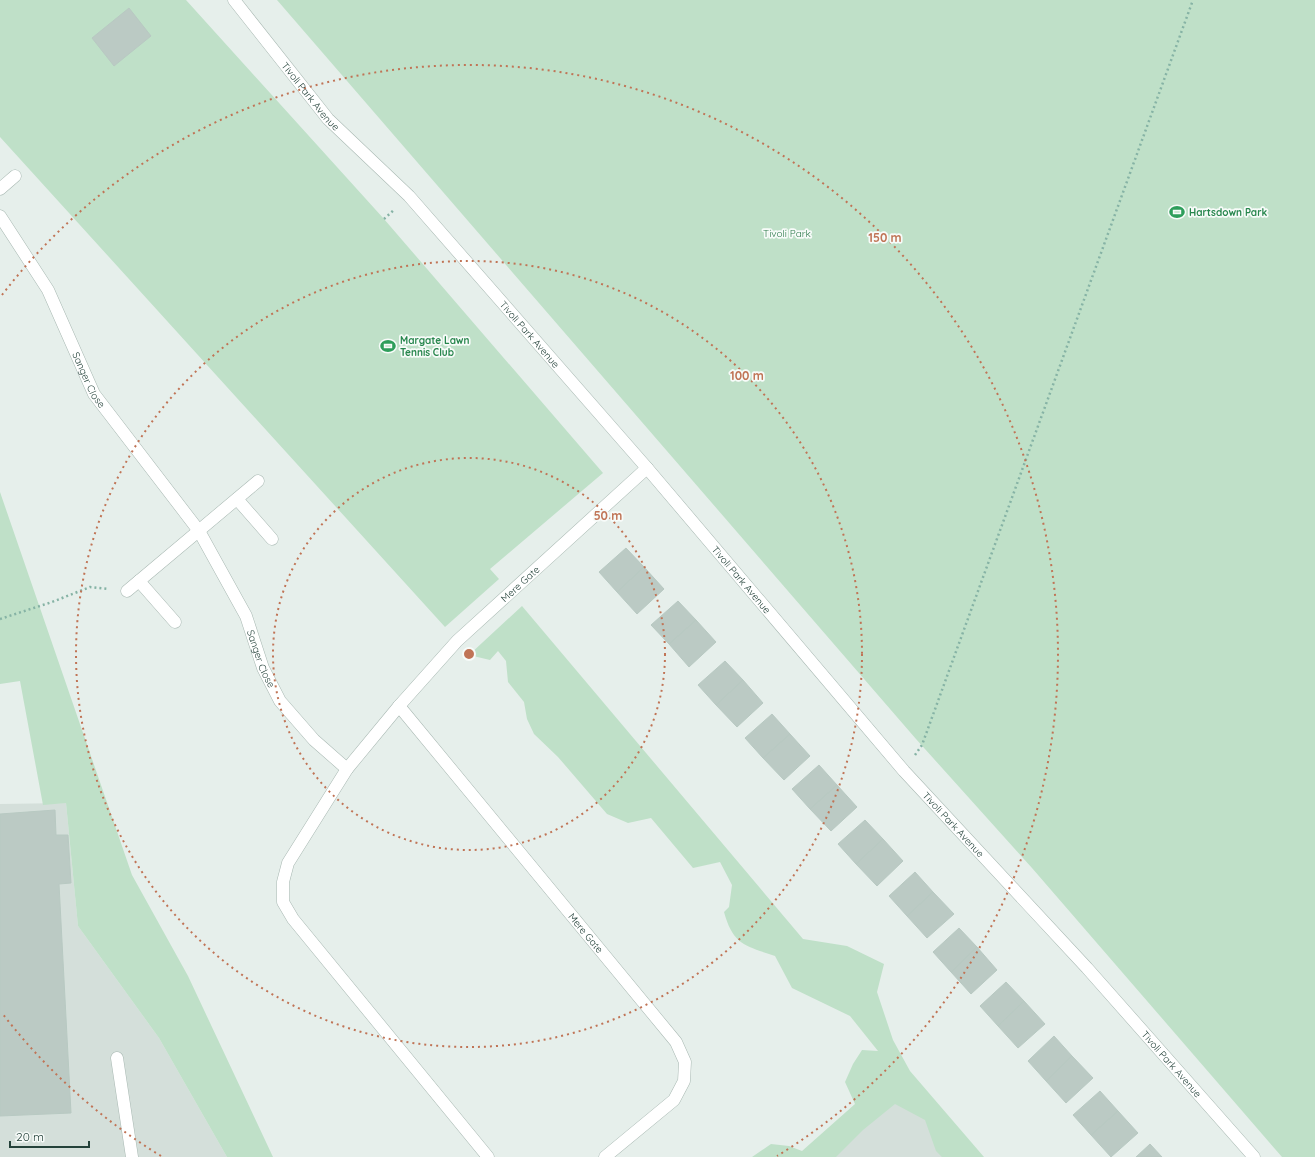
<svg xmlns="http://www.w3.org/2000/svg" width="1315" height="1157" font-family="Quicksand,sans-serif">
<style>
.built{fill:#d4dfda}
.green{fill:#bfe0c8}
.building{fill:#bbcac4;stroke:#b8c9c2}
.lines{fill:none;stroke-linecap:round;stroke-linejoin:round}
.minor-casing{stroke:#a8b8b2;stroke-width:13}
.path{stroke:#86b3a5;stroke-width:2.5;stroke-dasharray:2 3;stroke-linecap:butt}
.minor{stroke:#fff;stroke-width:12}
.ring{fill:none;stroke:#c07456;stroke-width:2;stroke-dasharray:2 4}
.labels{text-anchor:middle;dominant-baseline:central;stroke-width:3.5;stroke-linejoin:round;paint-order:stroke}
.street-label{font-size:10px;fill:#24423a;stroke:#f7fbf9}
.leisure-label{font-size:10px;font-weight:bold;fill:#27864d;stroke:#f7fbf9;text-anchor:start}
.park-label{font-size:10px;fill:#2d7a4b;stroke:#f7fbf9}
.centre{fill:#c07456;stroke:#f7fbf9;stroke-width:2}
.ring-label{font-size:12px;text-anchor:middle;font-weight:bold;fill:#c07456;stroke:#f7fbf9;stroke-width:3.5;stroke-linejoin:round;paint-order:stroke}
</style>
<rect width="100%" height="100%" fill="#e6efeb"/>
<!-- built -->
<path class="built" d="M66,803L78,926L159,1038L227,1157H0V804Z
M906,1077L979,1157H811Z"/>
<!-- green -->
<path class="green" d="M0,0H186L384,219L603,473L490,569L499,579L445,627L0,137Z
M277,0H1315V1157H1282L1032,868L916,739Z
M0,492L132,875L188,976L273,1157H227L159,1038L78,926L66,803L43,805L20,681L0,684Z
M522,606L803,939L847,946L884,964L877,992L893,1040L910,1071L984,1157H942L936,1151L925,1120L895,1104L863,1130L836,1157H752L771,1144L789,1146L802,1151L855,1104L845,1082L853,1064L862,1050L878,1051L850,1016L792,988L775,956C746,946 733,945 724,912L729,907L732,885L720,862L693,868L651,818L628,823L607,814L558,757L534,734L527,719L524,702L508,682L506,661L498,651L490,660L469,655Z"/>
<!-- building -->
<path class="building" d="M129,8L151,36L114,66L92,38Z
M626,548L644,567L617,592L599,572Z
M644,567L664,589L637,614L617,592Z
M678,601L696,620L669,644L651,625Z
M696,620L716,642L689,667L669,644Z
M725,661L743,680L716,705L698,685Z
M743,680L763,703L737,727L716,705Z
M772,714L790,734L763,758L745,738Z
M790,734L810,756L784,780L763,758Z
M819,765L837,785L810,809L792,789Z
M837,785L857,807L831,831L810,809Z
M55,810L56,835H68L71,883L59,884L71,1113L0,1116V814Z
M865,820L883,839L856,864L838,844Z
M883,839L903,861L877,886L856,864Z
M915,872L933,892L907,916L889,896Z
M933,892L954,914L927,938L907,916Z
M959,928L977,947L951,972L933,952Z
M977,947L997,970L971,994L951,972Z
M1006,982L1024,1001L998,1026L980,1006Z
M1024,1001L1045,1024L1018,1048L998,1026Z
M1054,1036L1072,1056L1046,1081L1028,1061Z
M1072,1056L1093,1078L1066,1103L1046,1081Z
M1100,1091L1118,1111L1091,1135L1073,1115Z
M1118,1111L1138,1133L1111,1157L1091,1135Z
M1150,1144L1162,1157H1136Z"/>
<g class="lines">
<!-- minor casing -->
<g class="minor-casing">
<g id="minor">
<path id="s1" d="M234,0L328,119L409,196L647,468L904,771L1087,968L1254,1157"/>
<path d="M0,189L15,176"/>
<path id="s2" d="M0,216L48,290L94,394L199,531L246,616L263,668L280,701L314,740L347,769"/>
<path d="M237,499L272,539"/>
<path d="M139,581L175,622"/>
<path d="M127,591L258,481"/>
<path id="s3" d="M399,706L676,1042L685,1062L684,1081L674,1100L605,1157"/>
<path d="M117,1058L132,1157"/>
<path id="s4" d="M488,1157L293,919L283,902V882L288,863L347,769L399,706L457,641L647,468"/>
</g>
</g>
<!-- path -->
<path class="path" d="M384,219L395,209
M0,619L52,602L90,587L108,589
M915,755L922,745L1193,0"/>
<!-- minor -->
<use href="#minor" class="minor"/>
</g>
<!-- distance rings -->
<g class="ring">
<circle cx="469" cy="654" r="196"/>
<circle cx="469" cy="654" r="393"/>
<path d="M161 1156A589 589 0 0 1 2 1013M2 295A589 589 0 1 1 777 1156"/>
</g>
<!-- icons -->
<defs>
<g id="stadium-bare" transform="scale(1.2)"><path d="M0-5a6.5 5 0 1 0 0 10a6.5 5 0 1 0 0-10ZM-3.5-1.8h7v3.6h-7Z" fill="#2e9e5b" stroke="#f7fbf9" stroke-width="2.5" paint-order="stroke"/></g>
</defs>
<g fill-rule="evenodd">
<use href="#stadium-bare" x="1177" y="212"/>
<use href="#stadium-bare" x="388" y="346"/>
</g>
<g class="labels">
<!-- street labels -->
<g class="street-label">
<text stroke="none"><textPath href="#s1" startOffset="123">Tivoli Park Avenue</textPath></text>
<text stroke="none"><textPath href="#s1" startOffset="447">Tivoli Park Avenue</textPath></text>
<text stroke="none"><textPath href="#s2" startOffset="187">Sanger Close</textPath></text>
<text stroke="none"><textPath href="#s1" startOffset="771">Tivoli Park Avenue</textPath></text>
<text stroke="none"><textPath href="#s4" startOffset="732">Mere Gate</textPath></text>
<text stroke="none"><textPath href="#s2" startOffset="517">Sanger Close</textPath></text>
<text stroke="none"><textPath href="#s1" startOffset="1095">Tivoli Park Avenue</textPath></text>
<text stroke="none"><textPath href="#s3" startOffset="294">Mere Gate</textPath></text>
<text stroke="none"><textPath href="#s1" startOffset="1419">Tivoli Park Avenue</textPath></text>
</g>
<!-- leisure labels -->
<g class="leisure-label">
<text x="1189" y="212">Hartsdown Park</text>
<text x="400" y="340">Margate Lawn<tspan x="400" dy="12">Tennis Club</tspan></text>
</g>
<!-- park labels -->
<g class="park-label">
<text x="787" y="233">Tivoli Park</text>
</g>
</g>
<circle cx="469" cy="654" r="6" class="centre"/>
<g class="ring-label">
<text x="885" y="242">150 m</text>
<text x="747" y="380">100 m</text>
<text x="608" y="520">50 m</text>
</g>
<!-- scale -->
<path d="M10 1141v6h79v-6" fill="none" stroke="#24423a" stroke-width="2"/>
<text x="16" y="1141" font-size="12" fill="#24423a" stroke="#f7fbf9" stroke-width="3" paint-order="stroke">20 m</text>
</svg>
